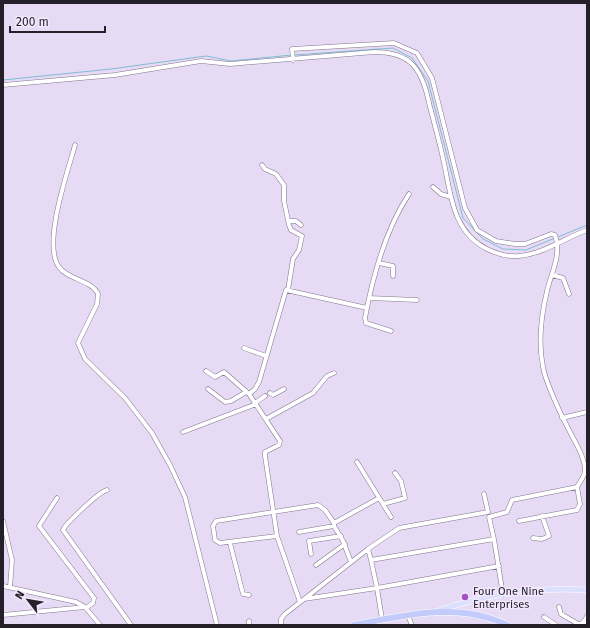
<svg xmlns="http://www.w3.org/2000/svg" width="590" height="628" font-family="'Fira Sans',sans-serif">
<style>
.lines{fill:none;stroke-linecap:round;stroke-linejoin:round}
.stream{stroke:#7ebdd4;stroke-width:1}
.minor-casing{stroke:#80758d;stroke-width:5}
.major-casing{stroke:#fff;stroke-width:6}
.highway-casing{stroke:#fff;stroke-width:7}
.minor{stroke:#fff;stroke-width:4}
.major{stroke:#dbe0fc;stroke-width:5}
.highway{stroke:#c3cbfa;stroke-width:6}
.poi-dot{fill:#a352c3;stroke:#f3e8fe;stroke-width:1.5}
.labels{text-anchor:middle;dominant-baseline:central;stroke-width:3;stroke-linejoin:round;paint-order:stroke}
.poi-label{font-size:11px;fill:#241f29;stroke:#f3e8fe;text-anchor:start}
</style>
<rect width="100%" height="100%" fill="#e7daf5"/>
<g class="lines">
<!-- stream -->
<path class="stream" d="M295,55L393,48L412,58L428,81L463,218L483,239L503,249L526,250L555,238
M3,80L111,69L206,56L231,61L292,55
M558,237L587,225"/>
<!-- minor casing -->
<g class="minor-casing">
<path id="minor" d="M293,60L292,49L394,43L417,53L432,78L465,208L477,230L496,241L515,244H525L551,234L555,235C562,255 551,273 547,291C541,316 538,342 543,367C545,380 560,413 567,426C573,439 585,456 585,471C585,476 579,483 577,487L512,500L507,512L489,517L494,539L371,560L377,588L499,566
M3,85L115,75L201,61L230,64L374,52C388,52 403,54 413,65C423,76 427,93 430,107C435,126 440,144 444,163C451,196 453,232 487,249C497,254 508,257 519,256C543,254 565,238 587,230
M75,145C68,171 42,244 59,267C68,280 92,280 98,294L97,304L78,343L85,359L125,398L152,433L170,465L185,497L217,625
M262,165L265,169L276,174L284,185V201L289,225L291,230L302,236L299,250L293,259L288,290
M433,187L441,194L451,197
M289,221H296L301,225
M379,263L393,266V276
M552,275L563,278L569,294
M369,298L417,300
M391,331L366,323L365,318C373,275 385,230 409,194
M244,348L266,356
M206,371L215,377L224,372L249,394
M208,389L225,402L231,401L246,392
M270,393L273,395L284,389
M255,403L265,396
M562,418L587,412
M266,419L313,393L327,376L334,373
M183,432L256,404
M357,462L391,517
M107,490C100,491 66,523 63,530L131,625
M484,494L488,512
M57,498L39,526L94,598L93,603L86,608
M383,504L405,498L401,481L395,473
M3,521L12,560L10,587
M519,521L577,510L580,504L577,487
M334,525V523L379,498
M299,532L334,526L343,541L351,562
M277,536L220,543L215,540L213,526L216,521L318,505L325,510L334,523
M533,538L542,539L549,536L542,516
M494,539L503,595
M230,543L243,594L249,595
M368,549L399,528L488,512
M311,554L309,541L341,536
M316,565L345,544
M3,586L76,602L85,607L100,625
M304,599L377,588L382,619
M300,602L277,536L265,456V452L279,445L280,441L249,394L255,389L259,382L286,290L367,308
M559,607L561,614L580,625L586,619
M3,615L85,607
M408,616L412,625
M544,617L556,625
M249,621V625
M281,625V619L285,614L368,549L371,560
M583,625L587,616"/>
</g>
<!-- major casing -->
<g class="major-casing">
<path id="major" d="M438,611C485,594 538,587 587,590"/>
</g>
<!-- highway casing -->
<g class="highway-casing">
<path id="highway" d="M353,625C404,616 457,601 507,625"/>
</g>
<!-- minor -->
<use href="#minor" class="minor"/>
<!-- major -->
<use href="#major" class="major"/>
<!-- highway -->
<use href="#highway" class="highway"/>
</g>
<!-- markers -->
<circle class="poi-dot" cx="465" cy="597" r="4"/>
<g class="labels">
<!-- poi labels -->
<g class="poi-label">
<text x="473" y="591">Four One Nine<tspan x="473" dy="13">Enterprises</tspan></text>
</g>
</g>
<!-- border -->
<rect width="590" height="628" fill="none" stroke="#241f29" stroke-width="8"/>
<!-- north arrow -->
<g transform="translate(28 600) rotate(301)" stroke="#f3e8fe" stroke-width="3" paint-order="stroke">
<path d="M0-3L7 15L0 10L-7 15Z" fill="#241f29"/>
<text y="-6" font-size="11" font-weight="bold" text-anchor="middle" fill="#241f29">N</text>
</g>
<!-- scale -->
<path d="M10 26v6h95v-6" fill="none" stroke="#241f29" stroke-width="2"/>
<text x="16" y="26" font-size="12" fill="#241f29" stroke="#f3e8fe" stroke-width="3" paint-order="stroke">200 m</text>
</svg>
